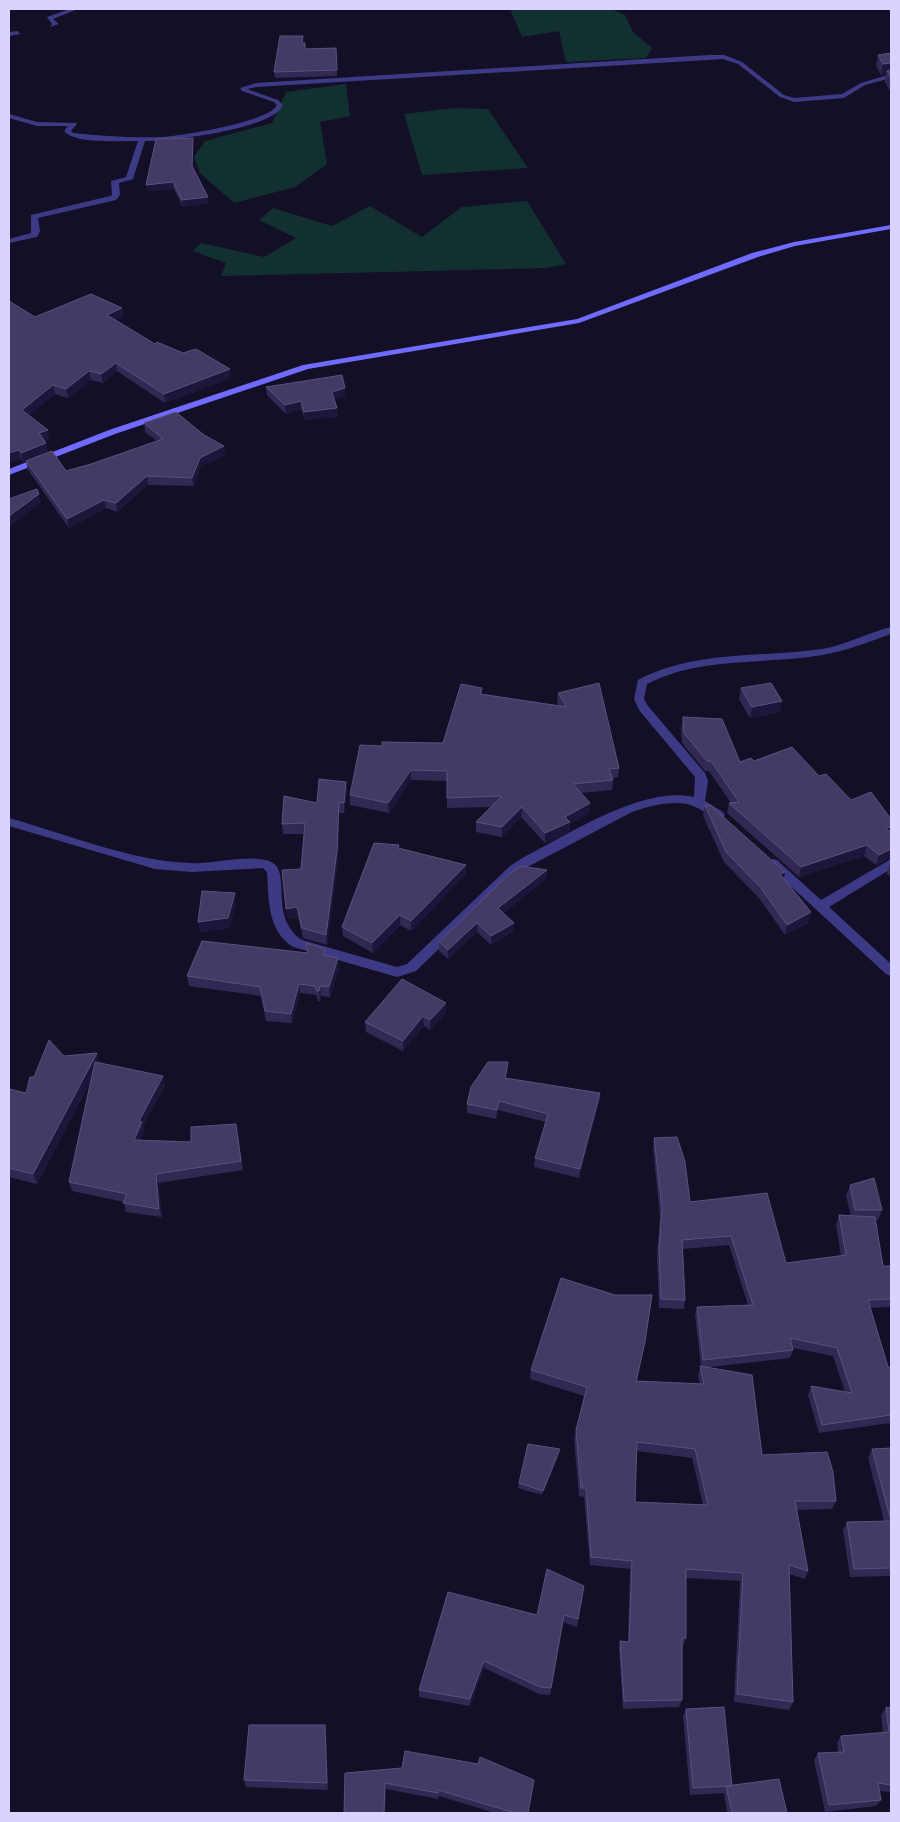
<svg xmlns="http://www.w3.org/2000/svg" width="900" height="1822" font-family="'Asap Condensed',sans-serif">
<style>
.green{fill:#12302f}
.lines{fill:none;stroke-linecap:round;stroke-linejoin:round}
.street{fill:#3d3a85;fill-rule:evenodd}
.secondary{fill:#6f6bff;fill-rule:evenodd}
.wall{fill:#312854;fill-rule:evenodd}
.shaded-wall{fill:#1d163a}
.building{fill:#433a66;stroke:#5a527e;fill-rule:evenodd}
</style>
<rect width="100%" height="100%" fill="#130f26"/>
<!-- green -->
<path class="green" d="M510,9H611L625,15L633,32L652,48L646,58L566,62L559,31L522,37Z
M346,84L350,116L320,122L327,164L295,187L234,203L200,173L194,157L205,141L272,123L286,92Z
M455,108L488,109L528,168L422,175L404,114Z
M527,201L566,264L547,268L221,276L226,263L193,251L201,243L264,257L296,238L259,220L273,208L332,226L370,206L422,237L462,207Z"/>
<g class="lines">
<!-- street -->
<path class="street" d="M70,9H78L53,19L59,24L50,27L52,24L47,17Z
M18,31L20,34L9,36V32Z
M710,55H724L742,62L784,95L794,98L842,94L861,83L891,74V78L865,85L844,98L794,102L780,97L738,64L723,59L256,87L247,89L278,100L283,105C274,129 171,141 145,141L133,179L119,183L120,195L116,200L38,218L40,231L37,237L9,243V239L31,233V215L110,196L112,195L111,181L126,177L138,141C121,141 74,144 64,131L68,126H37L9,118V114L37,122L76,123L77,124L71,131L73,133C102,136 131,138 161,137C180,136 270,122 277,105L274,102L242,91L240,88L256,83Z
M891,627V634C869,642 846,651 822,655C764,665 701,656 647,684L644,699L648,706L705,773L708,781L705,801L723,812L725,815L723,818C714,821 699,806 687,804C668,801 650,806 632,812L518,872L416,971L397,977L293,947C267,930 269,900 267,872L263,868L192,872L155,869L9,826V818C66,834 131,861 190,863C211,865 255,852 273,863C291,875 269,918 302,940L397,967L407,964L510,866L524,857C569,834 643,785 694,797L695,777L639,710L634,699L638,680C695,650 760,658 822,649C846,645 867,633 891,627Z
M773,859L777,860L821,900L891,859V869L829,907L891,964V976L886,974L769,866L767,863Z"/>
<!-- secondary -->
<path class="secondary" d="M891,225V229L795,246L758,257L579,323L308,369L115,434L9,475V469L109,430L303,365L577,319L752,253L794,242Z"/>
</g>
<!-- wall -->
<path class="wall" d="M303,43L306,49L336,48L337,76L275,78L274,72Z
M891,53V93L885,82L886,74L881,75L876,66L878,55Z
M193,144V168L209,203L183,207L174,189L147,191Z
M9,301L35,317H123L116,320L155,344L231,378L165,403L117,371L103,383L91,380L68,398L55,394L29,415L49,439L44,441L46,443L48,452L23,462L21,459L9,462Z
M266,387L345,396L334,399L338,417L305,420L301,409L286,414L267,395Z
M144,423L225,455L201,466L194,486L148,485L117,512L106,508L69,528L28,470L26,461L66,471L91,464L157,441L145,432Z
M482,688V694L559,706L557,703L558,693L619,768L618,777L613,778V780L612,790L581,793L590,813L570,824L569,832L545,843L521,817L502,837L476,832V822L492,807L447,808V781L411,780L389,813L350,805V795L382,746L443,743Z
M741,688L782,701L780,712L750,718L739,699Z
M683,717L740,762L754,761L819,776L851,800L891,819V857L876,865L864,856L799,877L727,813L729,803H731L709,771H705L682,743L681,728Z
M346,782L347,793L344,813H339L338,861L327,945L303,938L298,917L288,919L282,870L301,869L304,834H283L282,824L317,803Z
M705,805L785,872L784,879L811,912L808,923L785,935L759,898L724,862L703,816Z
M399,849L466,865V874L411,931L400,925L373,953L343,936L342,927Z
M891,862V877L887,874L890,863Z
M547,870L546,879L503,913L513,932L491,945L477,932L448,959L439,951V942Z
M306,943L325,949V955L339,968L330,997L321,996L320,1001H318L316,995L300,993L292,1023L266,1021L261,996L189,986L187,976L307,953Z
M446,1003V1013L430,1030L424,1026L403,1051L366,1032L365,1022Z
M97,1053L99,1062L165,1085L143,1126L144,1131L140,1140L191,1142L236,1124L243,1170L158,1183L162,1217L126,1212L124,1202L72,1191L69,1182L90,1082L37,1184L9,1177V1089L26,1093L34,1077Z
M508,1062V1072L506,1078L600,1093L599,1102L579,1178L534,1167L535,1158L546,1122L498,1110L496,1119L467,1113V1104Z
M654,1138L690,1202L786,1263L841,1256L836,1225L839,1215L851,1216L846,1196L850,1185L882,1210L878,1220H875L883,1266H891V1307L870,1308L888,1367H891V1423L819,1433L808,1395L811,1386L845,1392L833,1356L793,1348V1350L790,1358L710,1367L762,1455L836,1501L832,1509L797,1510L808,1571L805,1579L789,1574L793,1702L789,1710L734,1702L740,1581L686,1578V1638L683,1646H682V1700L679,1707L623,1709L619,1649L620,1641L628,1642L630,1569L590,1565L584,1497L579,1496L574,1439L576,1430L584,1396L530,1379L531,1370L645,1342L637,1381L700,1384L698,1375L701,1366L695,1316L697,1307L748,1305L729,1245L683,1249L685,1300L684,1309L659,1308L657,1258L660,1217L653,1148ZM637,1451L692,1458L703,1505L635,1502Z
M891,1448V1576L850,1577L843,1530L847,1522L884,1521L868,1458L872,1449Z
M559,1454L542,1495L518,1488L519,1483Z
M584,1586L577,1627L563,1622L550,1695L539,1694L484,1668L470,1706L419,1697V1690L537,1615Z
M886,1707L891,1708V1792L879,1791L881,1800L876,1806L825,1812L814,1760L818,1753L838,1752L837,1743L841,1736L883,1733L881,1715Z
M686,1709L732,1786L787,1813H727L724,1793L690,1795L683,1716Z
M325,1725L326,1732L328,1790L246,1787L244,1780Z
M478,1764L529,1813H495L439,1796L438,1799L386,1789L385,1813H344L345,1773Z"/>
<!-- shaded-wall -->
<path class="shaded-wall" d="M891,63V73L887,71L886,74L881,75L883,64Z
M193,138V173L192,166Z
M173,182L174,189L147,191L146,185Z
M208,197L209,203L183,207L182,200Z
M122,308L123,317L108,324L107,315Z
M116,363L117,371L103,383L101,374Z
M230,369L231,378L165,403L164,394Z
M89,371L91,380L68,398L66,389Z
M53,385L55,394L24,419L22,410Z
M345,388V396L332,400V392Z
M301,401V409L286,414L285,405Z
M337,408L338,417L305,420L304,412Z
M48,430L49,439L41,442L39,433Z
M46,443L48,452L23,462L21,453Z
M224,446L225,455L201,466L194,486L192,478L200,458Z
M19,450L21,459L9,462V453Z
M147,476L148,485L117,512L116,503Z
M39,494L41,503L9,527V516Z
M104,500L106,508L69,528L67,519Z
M782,701L780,712L750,718L752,707Z
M411,770V780L389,813L388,803Z
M346,782L347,793L344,813V803Z
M339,802V813L338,861L327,945L326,935Z
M590,803V813L570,824L569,832L545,843V833L565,817Z
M522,807L521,817L502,837V827Z
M891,827V836L886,828Z
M867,845L864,856L799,877L801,867Z
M891,849V857L876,865L879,855Z
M466,865V874L411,931V921Z
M547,870L546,879L497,917L498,908Z
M785,872L783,883L780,874Z
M235,893L236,903L230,928L200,933L198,922Z
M297,907L298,917L288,919L286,909Z
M811,912L808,923L785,935L787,925Z
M400,915V925L373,953L372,943Z
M477,923V932L448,959V950Z
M514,923L513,932L491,945V936Z
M338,958L339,968L330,997L329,987Z
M299,984L300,993L292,1023L291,1014Z
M320,986L321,996L320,1001L319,991Z
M446,1003V1013L430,1030V1020Z
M423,1016L424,1026L403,1051V1041Z
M97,1053L100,1064L37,1184L33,1174Z
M508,1062V1072L504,1087L505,1078Z
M163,1076L165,1085L143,1126L144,1131L136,1149L134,1140L139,1121Z
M600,1093L599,1102L579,1178L580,1169Z
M499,1101L498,1110L496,1119L497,1110Z
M156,1174L158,1183L162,1217L159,1209Z
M560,1449L559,1454L542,1495L543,1491Z
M484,1661V1668L470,1706V1699Z
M325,1725L326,1732L328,1790L327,1783Z
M385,1783L386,1789L385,1813H384Z"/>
<!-- building -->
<path class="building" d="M280,36H303L302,43H305V49L336,48L337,70L274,72Z
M891,53V63L883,64L878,55Z
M891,70V78L887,71Z
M193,138L192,166L208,197L182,200L173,182L146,185L156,139Z
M91,294L122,308L107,315L155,344L157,342L183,353L196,349L230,369L164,394L116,363L101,374L89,371L66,389L53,385L22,410L48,430L39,433L46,443L21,453L19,450L9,453V301L35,317Z
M342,375L345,388L332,392L337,408L304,412L301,401L285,405L266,387Z
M176,412L204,435L224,446L200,458L192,478L147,476L116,503L104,500L67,519L26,461L52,451L66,471L91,464L163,439L144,423Z
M37,489L39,494L9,516V499Z
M599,683L619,768L609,769L613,780L573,784L590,803L565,817L570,822L545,833L522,807L502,827L476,822L502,796L447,798V771L411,770L388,803L350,795L360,745L382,746V742L443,743L461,684L482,688L480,694L567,707L558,693Z
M771,683L782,701L752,707L741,688Z
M683,717L722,719L740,762L751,758L754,761L792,747L819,776L826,774L851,800L871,792L891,819V827L886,828L891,833V849L879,855L867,845L801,867L729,803L739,802L711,761H707L684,733Z
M319,779L346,782L344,803L339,802L337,851L326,935L302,928L297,907L286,909L282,870L301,869L305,823L282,824L284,796L317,803Z
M705,805H710L785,872L780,874L811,912L787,925L761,888L726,852Z
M374,843L399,845L398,848L466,865L411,921L400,915L372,943L342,927Z
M520,866L547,870L498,908L514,923L491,936L477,923L448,950L439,942L505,878Z
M202,891L235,893L228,918L198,922Z
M202,941L308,953L306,943L325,949L324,955L338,958L329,987L320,986L319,991H317L315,986L299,984L291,1014L265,1011L260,987L187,976Z
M402,979L446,1003L430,1020L423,1016L403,1041L365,1022Z
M49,1040L64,1056L97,1053L33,1174L9,1168V1089L26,1093L30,1077H34Z
M95,1062L163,1076L139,1121L142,1122L134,1140L191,1142V1127L236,1124L241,1161L156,1174L159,1209L123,1203L127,1194L69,1182Z
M488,1062H508L505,1078L600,1093L580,1169L535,1158L548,1114L499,1101L497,1110L467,1104L471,1087Z
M677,1137L685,1162L690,1202L767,1193L786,1263L846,1255L839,1215L875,1217L883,1266H891V1299L868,1300L888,1367H891V1415L822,1425L811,1386L852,1393L837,1348L790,1338L793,1350L703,1360L697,1307L753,1305L731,1236L682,1240L685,1300L661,1299L659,1248L662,1208L654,1138Z
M874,1178L882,1210H855L850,1185Z
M561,1278L615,1295H652L645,1342L636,1381L704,1384L700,1366L752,1375L762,1455L827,1452L833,1472L836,1501H795L808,1571L789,1565L793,1702L737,1694L743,1573L686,1569V1638H682V1700L624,1701L620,1641L629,1642L632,1561L591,1557L586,1488H581L576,1430L587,1387L531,1370ZM637,1442L695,1449L708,1505L635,1502Z
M528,1444L560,1449L543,1491L519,1483Z
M891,1448V1568L854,1569L847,1522L891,1521L872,1449Z
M547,1569L584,1586L578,1619L564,1615L551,1688L540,1687L484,1661L470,1699L419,1690L448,1592L537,1615Z
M724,1707L732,1786L693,1788L686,1709Z
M886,1707L891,1708V1785L878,1783L881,1800L829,1805L818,1753L844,1752L841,1736L889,1732Z
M249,1725H325L327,1783L244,1780Z
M405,1751L478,1764L480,1757L534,1780L528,1813H515L438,1790V1793L385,1783L384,1813H344L345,1773L402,1768Z
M779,1779L787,1813H732L726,1786Z"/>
<!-- border -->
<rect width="900" height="1822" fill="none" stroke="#d9d4ff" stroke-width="20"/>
</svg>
